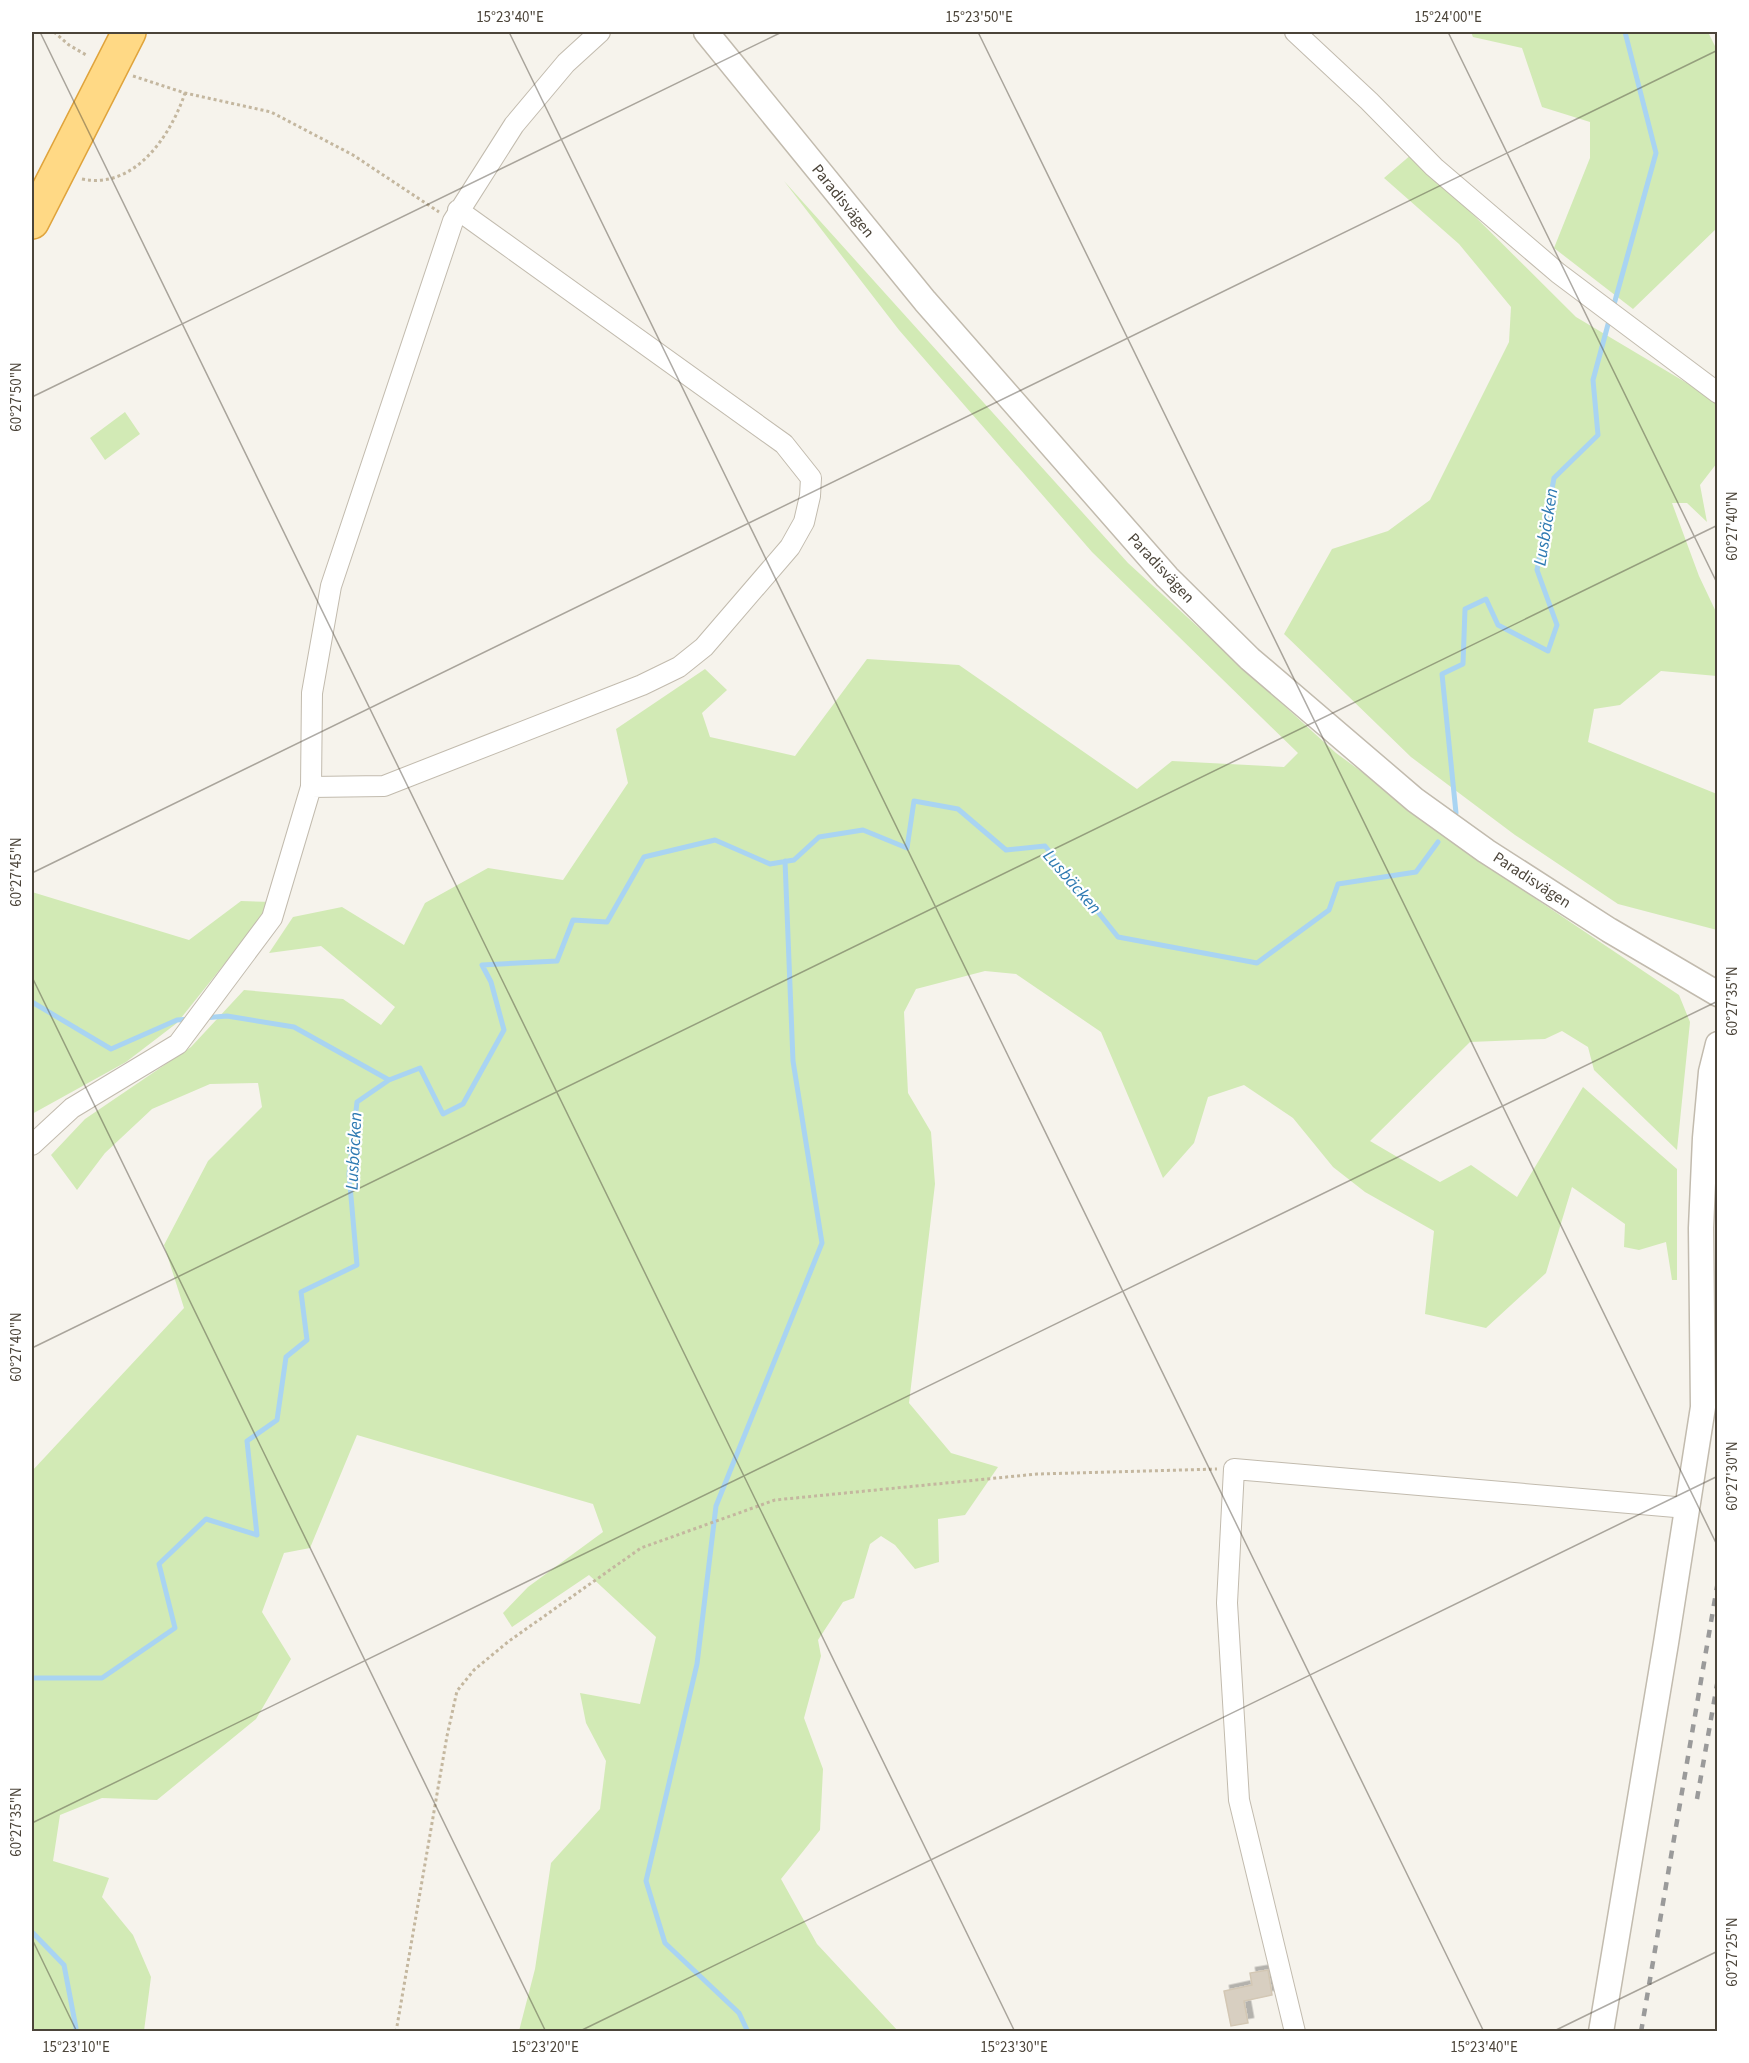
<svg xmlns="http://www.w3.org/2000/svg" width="1749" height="2063" font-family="'Source Sans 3',sans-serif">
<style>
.green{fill:#d2eab5}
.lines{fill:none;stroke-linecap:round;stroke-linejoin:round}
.stream{stroke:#a9d4f2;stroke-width:5}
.building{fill:#d8cfc1;stroke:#d3c7b4;stroke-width:1.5;filter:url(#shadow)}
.minor-casing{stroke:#c2bbae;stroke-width:22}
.tertiary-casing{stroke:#c2bbae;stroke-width:27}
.trunk-casing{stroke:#e0a43c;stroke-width:36}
.path{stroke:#c4b79f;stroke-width:3;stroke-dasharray:3 3;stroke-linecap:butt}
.minor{stroke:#fff;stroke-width:20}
.tertiary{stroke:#fff;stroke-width:24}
.trunk{stroke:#ffd985;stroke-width:33}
.rail{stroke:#9a9a9a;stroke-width:4.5;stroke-dasharray:8 8;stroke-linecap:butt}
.ticks{fill:none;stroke:#4b4439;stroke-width:1.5;stroke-opacity:0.45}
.labels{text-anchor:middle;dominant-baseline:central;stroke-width:4.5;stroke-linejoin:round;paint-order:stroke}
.street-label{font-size:16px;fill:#4b4439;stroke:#fff}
.water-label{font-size:18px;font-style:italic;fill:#2e7ab2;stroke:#fff}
.neatline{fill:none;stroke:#4b4439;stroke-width:2}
.ticks-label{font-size:15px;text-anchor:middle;fill:#4b4439}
</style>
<defs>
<filter id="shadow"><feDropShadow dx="5.5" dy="-5.5" stdDeviation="0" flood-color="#0004"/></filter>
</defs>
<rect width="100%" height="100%" fill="#f6f3ec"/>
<!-- green -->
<path class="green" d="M1471,32H1708L1718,52L1717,228L1633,309L1554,248L1590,158V122L1542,107L1522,48L1473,37Z
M1412,154L1576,317L1717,401V463L1700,485L1707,522L1687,503H1672L1699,576L1717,614V676L1661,671L1620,705L1594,709L1588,742L1717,794V930L1618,904L1515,835L1411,757L1284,634L1332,549L1388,531L1430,500L1509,342L1511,307L1459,244L1384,178Z
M784,181L1128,563L1336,753L1533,897L1679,995L1690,1022L1677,1150L1594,1070L1588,1047L1562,1031L1545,1039L1470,1042L1370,1141L1440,1182L1471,1165L1517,1197L1583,1087L1677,1169V1280H1672L1666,1242L1639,1250L1624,1247L1625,1224L1572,1187L1546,1273L1486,1328L1425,1314L1434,1231L1365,1192L1333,1167L1293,1118L1244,1085L1208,1097L1194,1143L1163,1178L1101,1032L1016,974L985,971L916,989L904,1012L908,1093L931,1132L935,1184L909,1403L951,1453L998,1467L965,1515L938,1519L939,1562L915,1569L895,1545L881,1536L870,1544L854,1598L843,1602L818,1640L821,1656L804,1718L823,1769L820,1830L781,1879L817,1944L898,2031H519L535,1969L551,1863L600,1809L606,1761L586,1723L580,1693L640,1704L656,1637L589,1575L512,1627L503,1613L528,1587L603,1532L593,1504L357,1435L310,1548L284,1553L262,1612L291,1659L256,1719L157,1800L102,1798L60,1815L53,1861L109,1878L102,1897L133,1935L151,1977L144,2031H32V1471L184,1308L164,1245L208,1161L262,1107L258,1083L210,1084L152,1109L105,1153L77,1190L51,1155L85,1119L191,1047L244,990L343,999L381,1025L395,1007L321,946L269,953L293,917L342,907L404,945L425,903L488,868L563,880L628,783L616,729L705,669L727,690L702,713L710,737L795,756L867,659L959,665L1137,789L1172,761L1284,767L1298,753L1092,552L899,330Z
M125,412L140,434L105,460L90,438Z
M32,892L189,940L241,901L274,902L177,1023L126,1062L32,1114Z"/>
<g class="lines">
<!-- stream -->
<path class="stream" d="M1613,308L1656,153L1625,32
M1456,813L1442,674L1463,664L1465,609L1486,599L1498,625L1548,651L1557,625L1537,570L1554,478L1598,435L1593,380L1610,317
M32,1002L111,1049L177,1020L191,1019
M203,1018L227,1016L294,1027L389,1080
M32,1678H102L175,1628L159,1564L206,1519L257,1535L247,1441L277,1420L286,1357L307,1340L301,1292L357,1265L349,1174L357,1102L389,1080L420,1068L443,1114L463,1104L504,1030L491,982L482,965L557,961L573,920L607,922L644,857L715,840L770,864L794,860L819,837L863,830L907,848L914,801L958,809L1006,850L1045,846L1118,937L1257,963L1329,910L1338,884L1416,872L1438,842
M32,1932L64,1965L76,2028L75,2032
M748,2032L739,2013L665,1943L646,1881L697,1664L716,1506L822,1243L793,1061L785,861"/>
</g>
<!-- building -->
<path class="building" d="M1268,1970L1272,1995L1244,2001L1248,2023L1231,2026L1224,1991L1252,1985L1250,1973Z"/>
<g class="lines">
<!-- minor casing -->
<g class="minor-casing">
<path id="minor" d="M1295,32L1369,101L1434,167L1558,273L1718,393
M311,787L384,786L642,685L679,667L704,647L790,547L804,522L810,496L811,478L784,444L458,210
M32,1145L72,1108L178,1044L272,918L311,787L312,693L331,586L453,221L514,125L566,63L600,32
M1295,2032L1239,1800L1227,1603L1234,1469L1687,1508"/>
</g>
<!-- tertiary casing -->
<g class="tertiary-casing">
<path id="tertiary" d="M706,32L925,301L1167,577L1250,659L1415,800L1486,851L1609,930L1718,994
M1601,2032L1666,1643L1703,1407L1701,1228L1705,1138L1711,1072L1718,1044"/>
</g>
<!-- trunk casing -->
<g class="trunk-casing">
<path id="trunk" d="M32,222L129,32"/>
</g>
<!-- path -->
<path class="path" d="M54,32L69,45L88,56
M133,76L185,93L271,112L353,155L439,212
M82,179C135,190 171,135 185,93
M396,2032L447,1736L457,1691L474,1670L509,1641L641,1548L775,1500L1037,1474L1217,1469"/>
<!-- minor -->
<use href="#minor" class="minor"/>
<!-- tertiary -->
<use href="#tertiary" class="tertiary"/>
<!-- trunk -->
<use href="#trunk" class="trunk"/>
<!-- rail -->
<path class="rail" d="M1697,1799L1718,1679
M1641,2032L1718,1581"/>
</g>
<!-- ticks -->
<path class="ticks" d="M40,32L1015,2032M509,32L1484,2032M978,32L1718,1547M1448,32L1718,585M32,397L782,32M32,873L1718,50M32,977L546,2032M32,1348L1718,525M32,1823L1718,1001M32,1939L77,2032M578,2032L1718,1476M1552,2032L1718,1951"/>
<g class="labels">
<!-- street labels -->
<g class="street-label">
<text transform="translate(843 201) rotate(51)">Paradisvägen</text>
<text transform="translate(1161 568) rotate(47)">Paradisvägen</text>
<text transform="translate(1532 880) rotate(33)">Paradisvägen</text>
</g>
<!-- water labels -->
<g class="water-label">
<text transform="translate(1546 527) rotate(-81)">Lusbäcken</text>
<text transform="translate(1072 882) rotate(49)">Lusbäcken</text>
<text transform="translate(354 1151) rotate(-87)">Lusbäcken</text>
</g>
</g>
<!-- border -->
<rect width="1749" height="2063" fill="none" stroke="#ffffff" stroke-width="66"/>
<rect x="33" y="33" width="1683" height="1997" class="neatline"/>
<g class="ticks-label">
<text x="510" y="22">15°23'40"E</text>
<text x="979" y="22">15°23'50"E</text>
<text x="1448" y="22">15°24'00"E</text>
<text transform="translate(16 397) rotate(-90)" y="5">60°27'50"N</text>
<text transform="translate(1732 526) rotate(-90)" y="5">60°27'40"N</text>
<text transform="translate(16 872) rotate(-90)" y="5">60°27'45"N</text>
<text transform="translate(1732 1001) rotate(-90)" y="5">60°27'35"N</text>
<text transform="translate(16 1347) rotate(-90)" y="5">60°27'40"N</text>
<text transform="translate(1732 1476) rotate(-90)" y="5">60°27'30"N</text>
<text transform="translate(16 1822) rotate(-90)" y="5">60°27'35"N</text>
<text transform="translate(1732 1952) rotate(-90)" y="5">60°27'25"N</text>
<text x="76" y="2052">15°23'10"E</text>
<text x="545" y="2052">15°23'20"E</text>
<text x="1014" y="2052">15°23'30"E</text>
<text x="1484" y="2052">15°23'40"E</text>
</g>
</svg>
